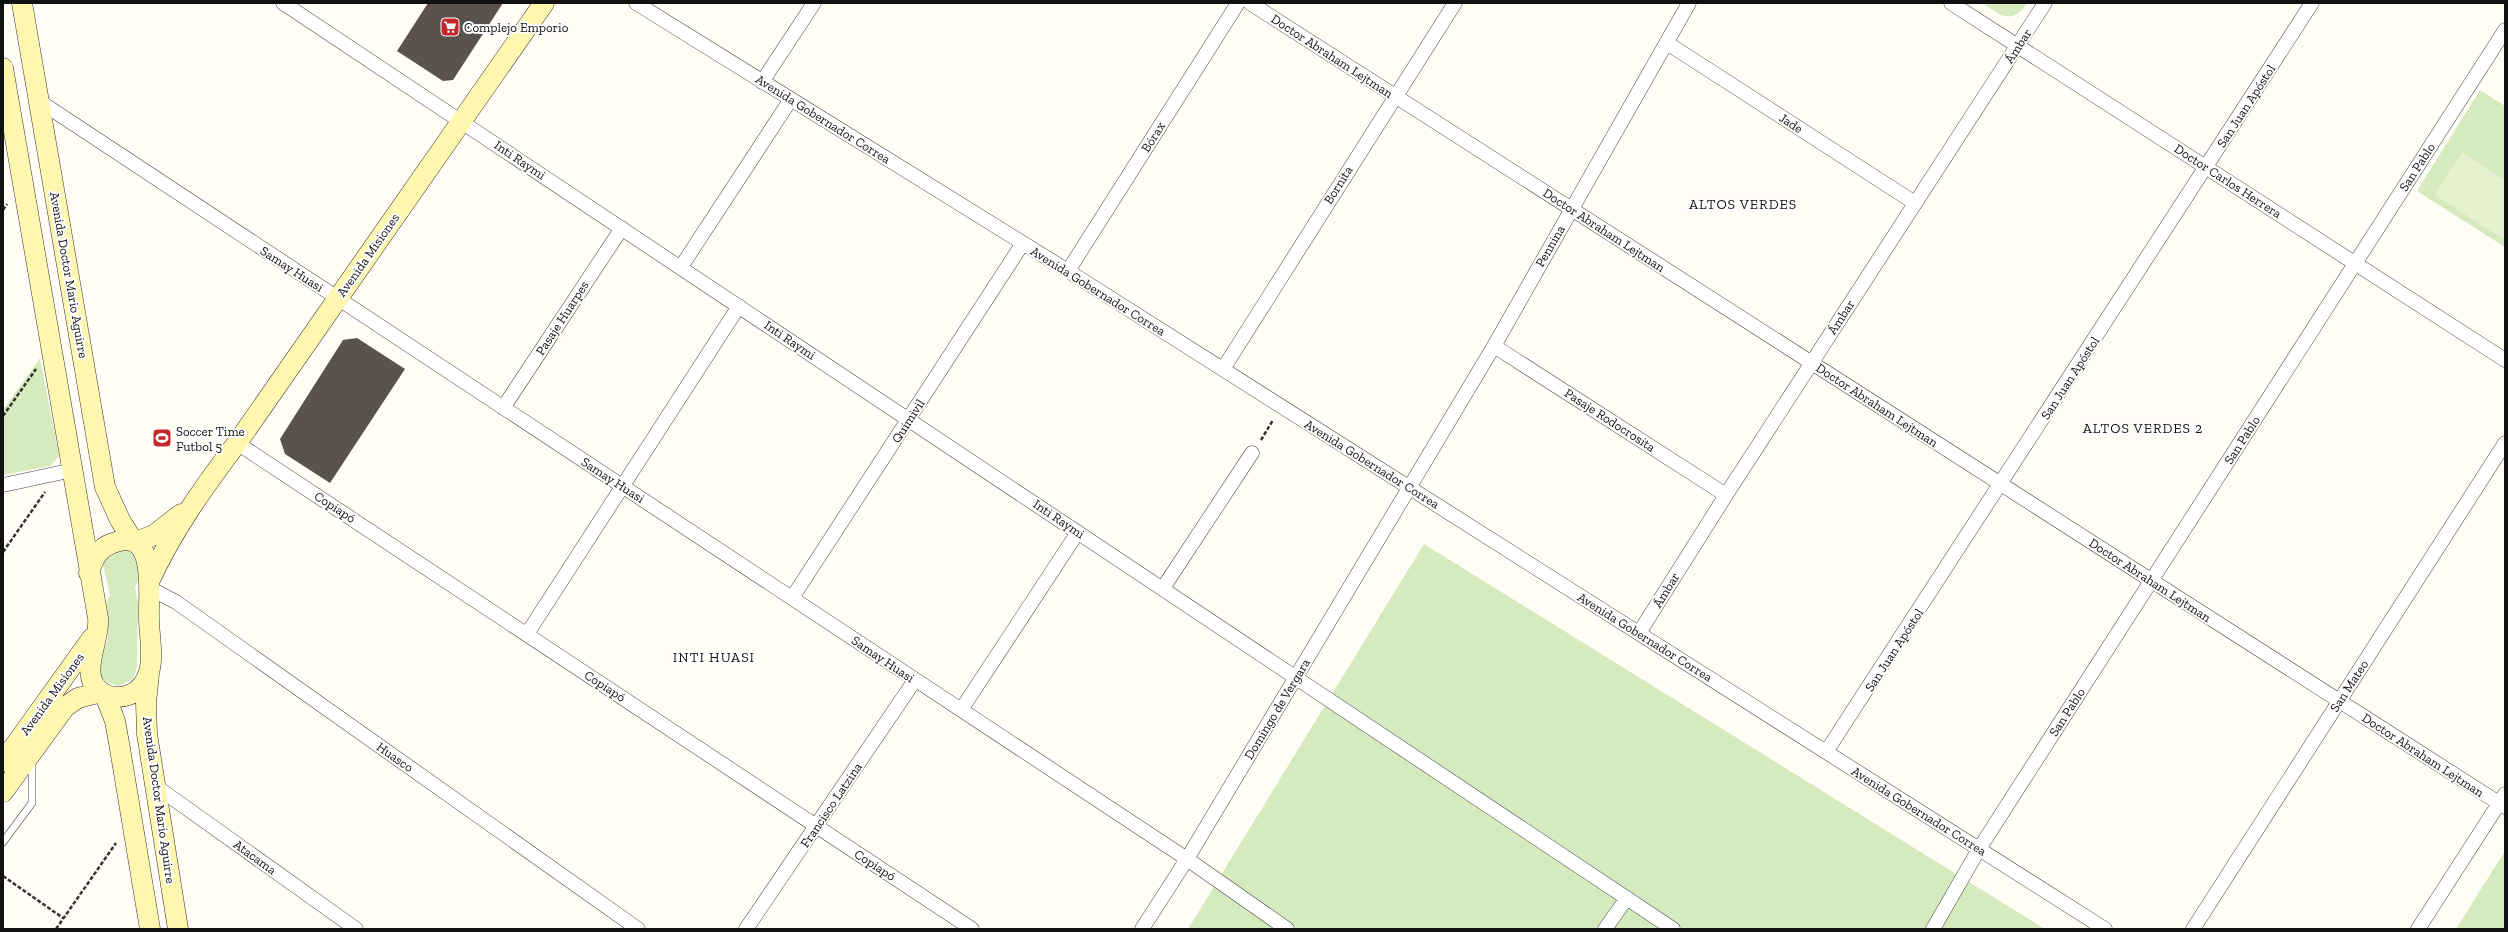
<svg xmlns="http://www.w3.org/2000/svg" width="2508" height="932" font-family="'Zilla Slab',serif">
<style>
.green{fill:#d5ebbd}
.pitch{fill:#e6f2cf}
.building{fill:#5a524d}
.lines{fill:none;stroke-linecap:round;stroke-linejoin:round}
.lane-casing{stroke:#444;stroke-width:8}
.street-casing{stroke:#444;stroke-width:15}
.secondary-casing{stroke:#333;stroke-width:21}
.path{stroke:#333;stroke-width:2.5;stroke-dasharray:4 2;stroke-linecap:butt}
.lane{stroke:#fff;stroke-width:7}
.street{stroke:#fff;stroke-width:14}
.secondary{stroke:#fff6b0;stroke-width:20}
.labels{text-anchor:middle;dominant-baseline:central;stroke-width:4;stroke-linejoin:round;paint-order:stroke}
.poi-label{font-size:13px;fill:#111;stroke:#fff;text-anchor:start}
.street-label{font-size:13px;fill:#111;stroke:#fff}
.neighbourhood-label{font-size:14px;letter-spacing:1px;fill:#111;stroke:#fff}
</style>
<rect width="100%" height="100%" fill="#fffdf5"/>
<!-- green -->
<path class="green" d="M1982,3H2027C2012,26 2000,15 1982,3Z
M2480,90L2505,106V247L2417,191Z
M40,358L59,456L50,466L3,475V410Z
M1424,544L2045,929H1188Z
M127,550L133,553L142,569L135,588L138,603L137,666L133,679L118,686L107,682L99,674L101,656L108,640L107,602L110,595L103,564L105,559L115,551Z
M2505,851V929H2456Z"/>
<!-- pitch -->
<path class="pitch" d="M2462,152L2505,180V240L2435,195Z"/>
<!-- building -->
<path class="building" d="M428,3H503L453,80L443,81L397,51Z
M357,338L405,369L330,483L285,454L280,439L343,340Z"/>
<g class="lines">
<!-- lane casing -->
<g class="lane-casing">
<path id="lane" d="M3,842L32,803V760"/>
</g>
<!-- street casing -->
<g class="street-casing">
<path id="street" d="M283,3L1673,929
M636,3L1068,271L2105,929
M1250,3L2505,807
M1951,3L2505,360
M1667,43L1915,203
M762,82L814,3
M39,101L1187,859L1287,929
M681,267L791,99
M1068,271L1238,3
M1494,346L1726,495
M1223,369L1455,3
M503,408L622,228
M237,443L972,929
M3,485L73,470
M149,588L176,602L638,929
M1163,588L1252,453
M792,598L1023,243
M1639,633L1726,495L2045,3
M527,634L739,306
M961,710L1078,532
M1826,752L2312,3
M154,785L356,929
M746,929L915,680
M1142,929L1187,859L1494,346L1689,3
M1605,929L1627,898
M1933,929L1979,849L2505,30
M2193,929L2505,443
M2418,929L2505,794"/>
</g>
<!-- secondary casing -->
<g class="secondary-casing">
<path id="secondary" d="M22,3L105,487L120,520L133,541
M3,68C35,252 67,435 98,618C101,641 76,677 103,693C110,698 121,698 129,695C139,691 146,682 149,672C154,656 149,635 149,618C148,593 158,526 113,543C98,548 93,559 89,573
M135,542L154,535L181,514
M149,582C172,531 204,487 237,443L544,3
M149,674L146,703L147,734L178,929
M105,695L115,721L119,743L150,929
M3,762L92,638
M3,792L65,707L78,698L101,692"/>
</g>
<!-- path -->
<path class="path" d="M3,210L7,204
M3,416L36,369
M1261,440L1273,420
M3,552L45,492
M3,876L63,918
M56,929L116,843"/>
<!-- lane -->
<use href="#lane" class="lane"/>
<!-- street -->
<use href="#street" class="street"/>
<!-- secondary -->
<use href="#secondary" class="secondary"/>
</g>
<!-- icons -->
<defs>
<g id="supermarket-square" transform="scale(1)"><rect x="-9" y="-9" width="18" height="18" rx="4" fill="#c4262e" stroke="#fff"/><path d="M-6-5.5h2.5l.6 2H6L4.5 2H-2.5L-4.4-4H-6ZM-1.5 3.2a1.3 1.3 0 1 0 .1 0ZM3 3.2a1.3 1.3 0 1 0 .1 0Z" fill="#fff"/></g>
<g id="stadium-square" transform="scale(1)"><rect x="-9" y="-9" width="18" height="18" rx="4" fill="#c4262e" stroke="#fff"/><path d="M0-5a6.5 5 0 1 0 0 10a6.5 5 0 1 0 0-10ZM-3.5-1.8h7v3.6h-7Z" fill="#fff"/></g>
</defs>
<g fill-rule="evenodd">
<use href="#supermarket-square" x="450" y="27"/>
<use href="#stadium-square" x="162" y="438"/>
</g>
<g class="labels">
<!-- poi labels -->
<g class="poi-label">
<text x="464" y="27">Complejo Emporio</text>
<text x="176" y="431">Soccer Time<tspan x="176" dy="15">Futbol 5</tspan></text>
</g>
<!-- street labels -->
<g class="street-label">
<text transform="translate(2018 46) rotate(-57)">Ámbar</text>
<text transform="translate(1332 56) rotate(33)">Doctor Abraham Lejtman</text>
<text transform="translate(2246 106) rotate(-57)">San Juan Apóstol</text>
<text transform="translate(823 119) rotate(32)">Avenida Gobernador Correa</text>
<text transform="translate(1791 123) rotate(33)">Jade</text>
<text transform="translate(1153 137) rotate(-58)">Bórax</text>
<text transform="translate(520 160) rotate(34)">Inti Raymi</text>
<text transform="translate(2417 167) rotate(-57)">San Pablo</text>
<text transform="translate(2228 181) rotate(33)">Doctor Carlos Herrera</text>
<text transform="translate(1338 185) rotate(-58)">Bornita</text>
<text transform="translate(1604 230) rotate(33)">Doctor Abraham Lejtman</text>
<text transform="translate(1550 246) rotate(-60)">Pennina</text>
<text transform="translate(368 255) rotate(-55)">Avenida Misiones</text>
<text transform="translate(292 269) rotate(33)">Samay Huasi</text>
<text transform="translate(69 275) rotate(80)">Avenida Doctor Mario Aguirre</text>
<text transform="translate(1098 291) rotate(32)">Avenida Gobernador Correa</text>
<text transform="translate(1841 317) rotate(-57)">Ámbar</text>
<text transform="translate(562 318) rotate(-57)">Pasaje Huarpes</text>
<text transform="translate(790 340) rotate(34)">Inti Raymi</text>
<text transform="translate(2070 378) rotate(-57)">San Juan Apóstol</text>
<text transform="translate(1877 405) rotate(33)">Doctor Abraham Lejtman</text>
<text transform="translate(1610 420) rotate(33)">Pasaje Rodocrosita</text>
<text transform="translate(908 421) rotate(-57)">Quimivil</text>
<text transform="translate(2242 440) rotate(-57)">San Pablo</text>
<text transform="translate(1372 464) rotate(32)">Avenida Gobernador Correa</text>
<text transform="translate(613 480) rotate(33)">Samay Huasi</text>
<text transform="translate(335 507) rotate(33)">Copiapó</text>
<text transform="translate(1059 519) rotate(34)">Inti Raymi</text>
<text transform="translate(2150 580) rotate(33)">Doctor Abraham Lejtman</text>
<text transform="translate(1666 590) rotate(-58)">Ámbar</text>
<text transform="translate(1645 637) rotate(32)">Avenida Gobernador Correa</text>
<text transform="translate(1894 650) rotate(-57)">San Juan Apóstol</text>
<text transform="translate(883 659) rotate(34)">Samay Huasi</text>
<text transform="translate(605 686) rotate(33)">Copiapó</text>
<text transform="translate(2349 686) rotate(-57)">San Mateo</text>
<text transform="translate(52 694) rotate(-54)">Avenida Misiones</text>
<text transform="translate(1277 709) rotate(-59)">Domingo de Vergara</text>
<text transform="translate(2067 712) rotate(-57)">San Pablo</text>
<text transform="translate(2423 755) rotate(33)">Doctor Abraham Lejtman</text>
<text transform="translate(395 757) rotate(35)">Huasco</text>
<text transform="translate(159 800) rotate(82)">Avenida Doctor Mario Aguirre</text>
<text transform="translate(831 805) rotate(-56)">Francisco Latzina</text>
<text transform="translate(1919 811) rotate(32)">Avenida Gobernador Correa</text>
<text transform="translate(255 857) rotate(36)">Atacama</text>
<text transform="translate(875 865) rotate(33)">Copiapó</text>
</g>
<!-- neighbourhood labels -->
<g class="neighbourhood-label">
<text x="1743" y="204">ALTOS VERDES</text>
<text x="2143" y="428">ALTOS VERDES 2</text>
<text x="714" y="657">INTI HUASI</text>
</g>
</g>
<!-- border -->
<rect width="2508" height="932" fill="none" stroke="#111111" stroke-width="8"/>
</svg>
